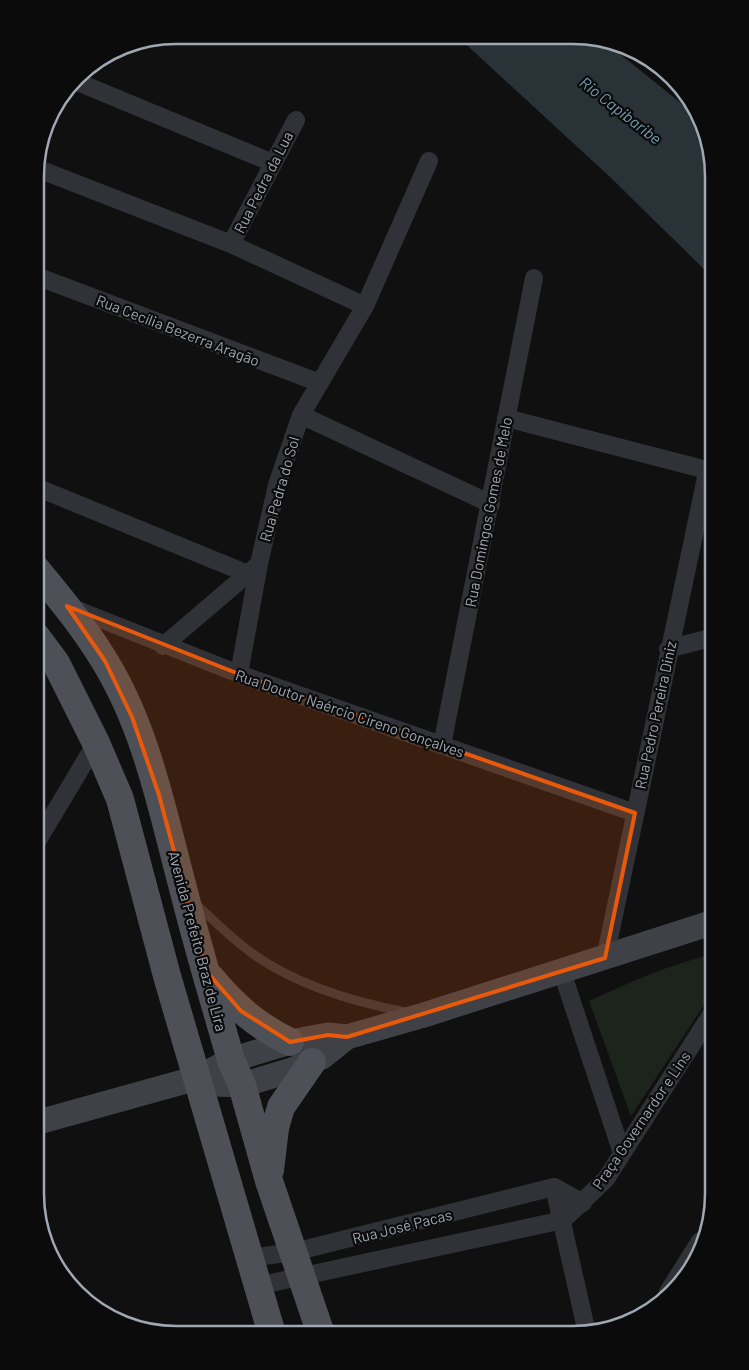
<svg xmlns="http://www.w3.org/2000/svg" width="749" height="1370" font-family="Barlow,sans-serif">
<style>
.green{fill:#1c241c}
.water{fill:#283237}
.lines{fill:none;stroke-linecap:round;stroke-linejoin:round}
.lane{stroke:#313237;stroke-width:9}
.street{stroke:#313237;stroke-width:18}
.secondary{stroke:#3f4147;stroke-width:25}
.primary{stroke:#4d5056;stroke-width:28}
.marked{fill:#e8590c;fill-opacity:0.2;stroke:#e8590c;stroke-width:4;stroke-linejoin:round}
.labels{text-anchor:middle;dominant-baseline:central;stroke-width:4.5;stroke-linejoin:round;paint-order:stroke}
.street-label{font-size:15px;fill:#a0a8b3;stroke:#0b0b0c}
.water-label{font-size:16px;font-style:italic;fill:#749cb1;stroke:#0b0b0c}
.rim{fill:none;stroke:#a0a8b3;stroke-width:2.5}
</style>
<rect width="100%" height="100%" fill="#101011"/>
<!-- green -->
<path class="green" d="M714,954V990L631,1116L589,1001C630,982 670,964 714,954Z"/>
<!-- water -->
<path class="water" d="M458,37L600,38L697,116L706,130L714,176V279L610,177Z"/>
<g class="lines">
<!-- lane -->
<path class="lane" d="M195,903C214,921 232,939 253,954C298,986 353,1002 406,1012"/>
<!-- street -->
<path class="street" d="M75,81L273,163
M36,168L231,244L365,306
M231,244L296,120
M36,276L320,383
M301,415L491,504
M506,418L699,468L707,473L605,958
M36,487L248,574
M70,607L239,674L635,813
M163,646L259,564L277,485L301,415L365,306L429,161
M668,649L714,637
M239,674L259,564
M442,745L534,278
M35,845L96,743
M562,972L622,1153
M554,1187L587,1333
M249,1258L294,1252L554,1187L583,1203
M257,1286L563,1220L606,1179L714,1010
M668,1292L700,1241"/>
<!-- secondary -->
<path class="secondary" d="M197,1078L214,1084L242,1085L292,1070L322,1057L347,1037
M35,1123L197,1078L231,1060L290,1042L328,1035L347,1037L424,1015L714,922"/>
<!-- primary -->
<path class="primary" d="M36,569C60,598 84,627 104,660C147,729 163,814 184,892C198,948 215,1004 231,1060L242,1085L269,1181L321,1334
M36,636L56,663L96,743L120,799L167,976L272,1334
M211,978C234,1006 257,1026 290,1042
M270,1170L275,1128L281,1107L312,1062"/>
</g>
<!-- marked area -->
<path class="marked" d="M67,606L239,674L635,813L605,958L347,1037L328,1035L290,1042L241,1011L206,971L159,795L132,717L105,661Z"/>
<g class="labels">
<!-- street labels -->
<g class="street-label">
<text transform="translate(263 182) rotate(-63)">Rua Pedra da Lua</text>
<text transform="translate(178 330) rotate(21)">Rua Cecília Bezerra Aragão</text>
<text transform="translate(279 489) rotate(-74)">Rua Pedra do Sol</text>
<text transform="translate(488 512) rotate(-79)">Rua Domingos Gomes de Melo</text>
<text transform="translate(350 713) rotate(19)">Rua Doutor Naércio Cireno Gonçalves</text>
<text transform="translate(655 715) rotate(-78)">Rua Pedro Pereira Diniz</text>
<text transform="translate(198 941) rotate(75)">Avenida Prefeito Braz de Lira</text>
<text transform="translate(641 1120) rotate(-56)">Praça Governardor e Lins</text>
<text transform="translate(402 1226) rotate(-14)">Rua José Pacas</text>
</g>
<!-- water labels -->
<g class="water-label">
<text transform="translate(621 110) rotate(38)">Rio Capibaribe</text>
</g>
</g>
<!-- crop -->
<path d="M0 0H749V1370H0ZM176 44H573A132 132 0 0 1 705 176V1194A132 132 0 0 1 573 1326H176A132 132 0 0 1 44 1194V176A132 132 0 0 1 176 44Z" fill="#0b0b0c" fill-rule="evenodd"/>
<path class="rim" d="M176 44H573A132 132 0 0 1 705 176V1194A132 132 0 0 1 573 1326H176A132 132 0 0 1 44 1194V176A132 132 0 0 1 176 44Z"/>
</svg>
